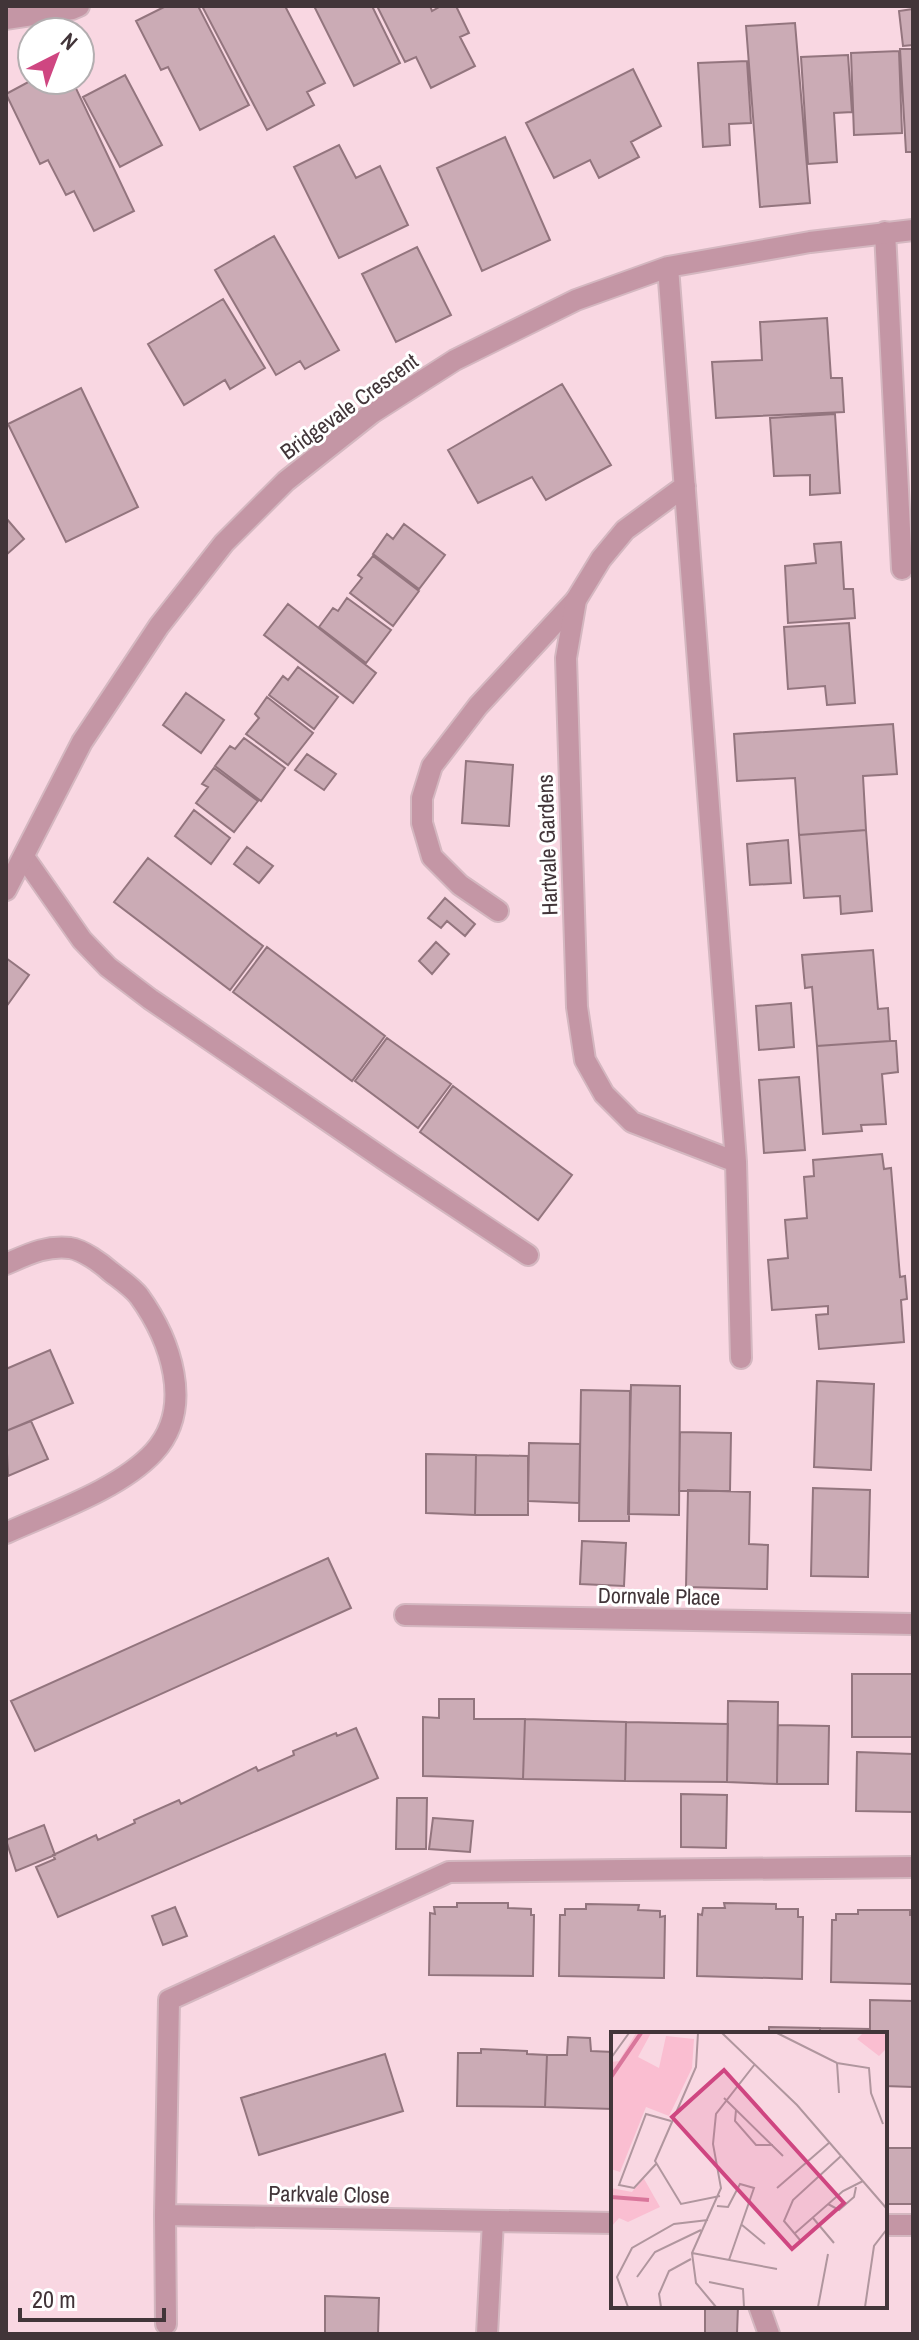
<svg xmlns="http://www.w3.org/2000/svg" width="919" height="2340" font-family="'Archivo Narrow',sans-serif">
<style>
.building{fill:#cbabb5;stroke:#93757e;stroke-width:2}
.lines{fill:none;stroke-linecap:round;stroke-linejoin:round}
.service-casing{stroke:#d4b7c0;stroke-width:24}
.minor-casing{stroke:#d4b7c0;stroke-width:24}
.service{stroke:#c496a5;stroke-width:20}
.minor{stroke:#c496a5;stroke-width:20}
.labels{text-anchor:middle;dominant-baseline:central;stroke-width:6;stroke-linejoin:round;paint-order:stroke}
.street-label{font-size:22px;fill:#423539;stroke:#fff}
.inset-river{fill:none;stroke:#d9769b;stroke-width:4}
.inset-road{fill:none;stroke:#b0969e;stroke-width:2}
.view{fill:#cf4681;fill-opacity:0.15;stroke:#cf4681;stroke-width:4}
.inset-edge{fill:none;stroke:#423539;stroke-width:4}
</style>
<rect width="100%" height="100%" fill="#f9d7e2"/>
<!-- building -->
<path class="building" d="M166,6H198L249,105L200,130L168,67L161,70L136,21Z
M202,6H285L325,83L307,92L314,105L267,130Z
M314,6H372L400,63L354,86Z
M377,6H430L432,11L441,6H456L469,33L460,37L475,66L431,88L416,57L405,62Z
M913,9V45L903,46L899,11Z
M795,23L810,203L760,207L746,26Z
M900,49H913V152H906Z
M899,51L902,133L854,135L851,53Z
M848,55L852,112L834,113L837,162L808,164L801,57Z
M747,61L751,123L729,124L730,145L703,147L698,63Z
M633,69L661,126L631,142L639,157L599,178L590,160L554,178L526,123Z
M125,75L162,145L120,167L83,97Z
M32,80H51L56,91L73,82L134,211L94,231L74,191L66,195L48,160L40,164L6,94Z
M505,137L550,240L482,271L437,168Z
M339,145L356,178L380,166L408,225L339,258L294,167Z
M274,236L339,350L305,369L300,361L276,375L215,270Z
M417,247L451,315L396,342L362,274Z
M223,299L265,368L230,389L225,380L184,405L148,344Z
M827,318L831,378H842L844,412L716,418L712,362L762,360L760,322Z
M562,384L611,465L546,500L532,477L478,503L448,450Z
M81,388L138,507L66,542L8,424Z
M835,414L840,493L810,495V475L774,476L770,418Z
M6,518L24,539L6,555Z
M404,524L445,555L419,589L373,554L387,534L393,539Z
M841,542L844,589H853L855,618L788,623L785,566L816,563L814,544Z
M373,556L419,591L393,626L350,593L362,578L358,575Z
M347,598L391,630L366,663L319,627L333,608L338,611Z
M288,604L376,673L353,703L264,635Z
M849,623L855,703L827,705L825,686L788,689L784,627Z
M298,667L338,697L314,729L269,695L283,676L288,680Z
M186,693L224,720L201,753L163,725Z
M267,697L313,733L288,765L246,734L259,718L255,714Z
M893,724L897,774L863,776L866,830L799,835L795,778L737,781L734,734Z
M244,738L285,768L261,801L215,766L230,746L235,749Z
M307,754L336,774L324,790L295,770Z
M466,761L513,765L509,826L462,823Z
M214,768L258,801L234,832L196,803L208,787L202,784Z
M194,810L230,838L211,864L175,836Z
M866,830L872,911L841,914L840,896L804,898L799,835Z
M788,840L791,883L750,885L747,844Z
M247,847L273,866L259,883L234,864Z
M148,858L263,946L230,990L114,902Z
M445,898L475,924L465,936L447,921L441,928L428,918Z
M436,942L449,954L432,974L419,961Z
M267,947L385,1036L352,1081L233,992Z
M873,950L878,1009L888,1008L890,1041L817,1046L812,987L805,988L802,955Z
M6,958L29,975L6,1007Z
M791,1003L794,1047L759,1050L756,1006Z
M387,1038L451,1084L418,1128L355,1081Z
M890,1041H896L898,1072L882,1074L886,1124L861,1125L862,1131L823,1134L817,1046Z
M799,1077L805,1150L764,1153L759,1080Z
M453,1086L572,1175L538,1220L420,1132Z
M882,1154L884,1169L891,1168L900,1277L905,1276L907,1299L901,1300L904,1342L819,1349L816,1315L828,1314V1306L772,1310L768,1260L788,1258L785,1220L807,1218L804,1177L814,1176L813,1160Z
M50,1350L73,1403L6,1431V1369Z
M817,1381L874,1384L871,1470L814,1467Z
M631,1385L680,1386L679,1515L628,1514Z
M581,1390L630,1391L629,1521H579Z
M31,1421L48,1459L8,1476L6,1431Z
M680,1432L731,1433L730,1491H679Z
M529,1443L580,1444L579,1503L528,1501Z
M426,1454L476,1455L475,1515L426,1513Z
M476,1455L528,1456V1515H475Z
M813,1488L870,1490L868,1577L811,1576Z
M688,1490L750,1492L749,1544L768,1545L767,1589L686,1587Z
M582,1541L626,1543L624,1586L580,1584Z
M328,1558L351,1608L35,1751L11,1701Z
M852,1674H913V1737H852Z
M439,1699H474V1719H525L523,1779L423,1776V1717L439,1718Z
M728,1701L778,1702L777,1784L727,1782Z
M525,1719L626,1722L625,1781L523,1779Z
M626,1722L728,1724L727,1782L625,1781Z
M778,1725L829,1726L828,1784H777Z
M356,1728L378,1778L58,1917L36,1867L55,1859L53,1855L96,1835L98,1840L135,1823L134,1820L179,1800L181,1804L256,1767L258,1771L294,1755L293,1751L336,1733L337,1736Z
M857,1752L913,1754V1812L856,1811Z
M681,1794L727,1795L726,1848L681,1847Z
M397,1798H427L426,1849H396Z
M433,1818L473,1821L470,1852L429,1849Z
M44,1825L55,1855L16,1871L6,1840Z
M457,1903H508V1908L531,1909V1915H534L533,1976L429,1975L430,1913L435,1914L434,1907H457Z
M724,1903L776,1904V1909H798V1917H803L802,1979L697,1976L698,1914L702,1915L703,1908H725Z
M586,1904L639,1905L638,1910L660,1911V1917L665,1916L664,1978L559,1976L560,1915H565V1909H586Z
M175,1907L187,1936L163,1945L152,1916Z
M858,1910H910V1915H913V1984L831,1982L832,1920H836V1914H858Z
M870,2000L913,2001V2087L885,2086V2034H870Z
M769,2027L820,2028V2034H769Z
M820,2028L870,2029V2034H820Z
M568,2037L590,2038L591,2051L613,2052V2109L545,2107L547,2055H567Z
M481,2049L527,2051V2054L547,2055L545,2107L457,2106L458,2053H481Z
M385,2054L403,2111L259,2155L241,2098Z
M885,2148H913V2204H885Z
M325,2296L379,2298L378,2334H325Z
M705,2306H738L737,2334H705Z"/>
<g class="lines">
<!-- service casing -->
<g class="service-casing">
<path id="service" d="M885,232L902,569
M24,857L82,940L108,967L150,999L391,1164L528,1255
M498,911L460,885L432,857L422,823V798L432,766L478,706L576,600"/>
</g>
<!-- minor casing -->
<g class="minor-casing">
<path id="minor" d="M6,19L72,9L79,6
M668,267L736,1162L741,1358
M685,486L625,530L601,559L576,600L566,658L577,1007L585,1060L604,1094L632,1122L736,1162
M6,890L82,742L159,626L224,543L286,481L372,413L455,360L576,300L668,267L810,242L913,230
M6,1264C27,1255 46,1245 70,1248C83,1250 101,1263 111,1272C120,1279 132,1287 139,1296C170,1339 195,1407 154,1452C120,1489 52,1512 6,1533
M405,1615L913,1624
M165,2215L613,2223
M885,2225H913
M759,2306L769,2334
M166,2324L165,2215L169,2000L449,1872L913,1867
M487,2334L493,2221"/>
</g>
<!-- service -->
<use href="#service" class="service"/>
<!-- minor -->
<use href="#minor" class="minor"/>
</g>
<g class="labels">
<!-- street labels -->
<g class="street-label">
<text transform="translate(349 406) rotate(-36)">Bridgevale Crescent</text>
<text transform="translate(547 845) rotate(-92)">Hartvale Gardens</text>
<text transform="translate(659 1596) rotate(1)">Dornvale Place</text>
<text transform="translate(329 2194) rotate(1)">Parkvale Close</text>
</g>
</g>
<!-- overview -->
<g transform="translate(611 2032)">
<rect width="276" height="276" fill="#f9d7e2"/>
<path d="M25,1H40L27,25L48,36L55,4L83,7L81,36L58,84L35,75L9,140L0,137V30L8,29ZM252,1H276V16L268,24L246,7ZM32,145L49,175L17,190L8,186L0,195V156L21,160Z" fill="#fabed1"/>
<path class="inset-river" d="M0,45L30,1M0,165L38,168"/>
<path class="inset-road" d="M87,1L85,35L44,129L70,172L109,164M111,1L186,73L276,177M166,1L226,31L258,36L260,61L272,92M0,26L18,1M226,31L228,61M113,66L172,124M125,78L124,89L145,113H162M45,132L23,156L8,153L35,82L60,89M166,156L219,110M217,172L228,178L243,165L245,155M106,174L117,175L129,152L143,156L118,228M202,186L223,211M131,193L154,212M183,202L232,159L252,149M189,208L173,189L182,168L230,124M81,221L166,237M26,245L44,220L90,198M98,250L132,257L133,275M17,275L6,245L21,216L63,192L97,188M50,275L48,262L58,239L80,227M105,275L85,251L81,221L110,156L102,112L105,82L144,32M207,275L217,222M254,275L263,214L276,197"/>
<path class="view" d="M113,38L233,171L181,217L61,85Z"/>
<rect width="276" height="276" class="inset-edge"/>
</g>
<!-- border -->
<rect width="919" height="2340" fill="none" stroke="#423539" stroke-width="16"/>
<!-- north arrow -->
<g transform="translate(56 56) rotate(42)"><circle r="38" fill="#ffffff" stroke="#b3aeb0" stroke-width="2"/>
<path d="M0-6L14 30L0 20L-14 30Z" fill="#cf4681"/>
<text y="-12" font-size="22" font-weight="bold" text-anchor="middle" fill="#423539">N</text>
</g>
<!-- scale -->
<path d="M20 2308v12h144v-12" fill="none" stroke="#423539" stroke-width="4"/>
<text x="32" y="2308" font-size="24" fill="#423539" stroke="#ffffff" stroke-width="6" paint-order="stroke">20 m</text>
</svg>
